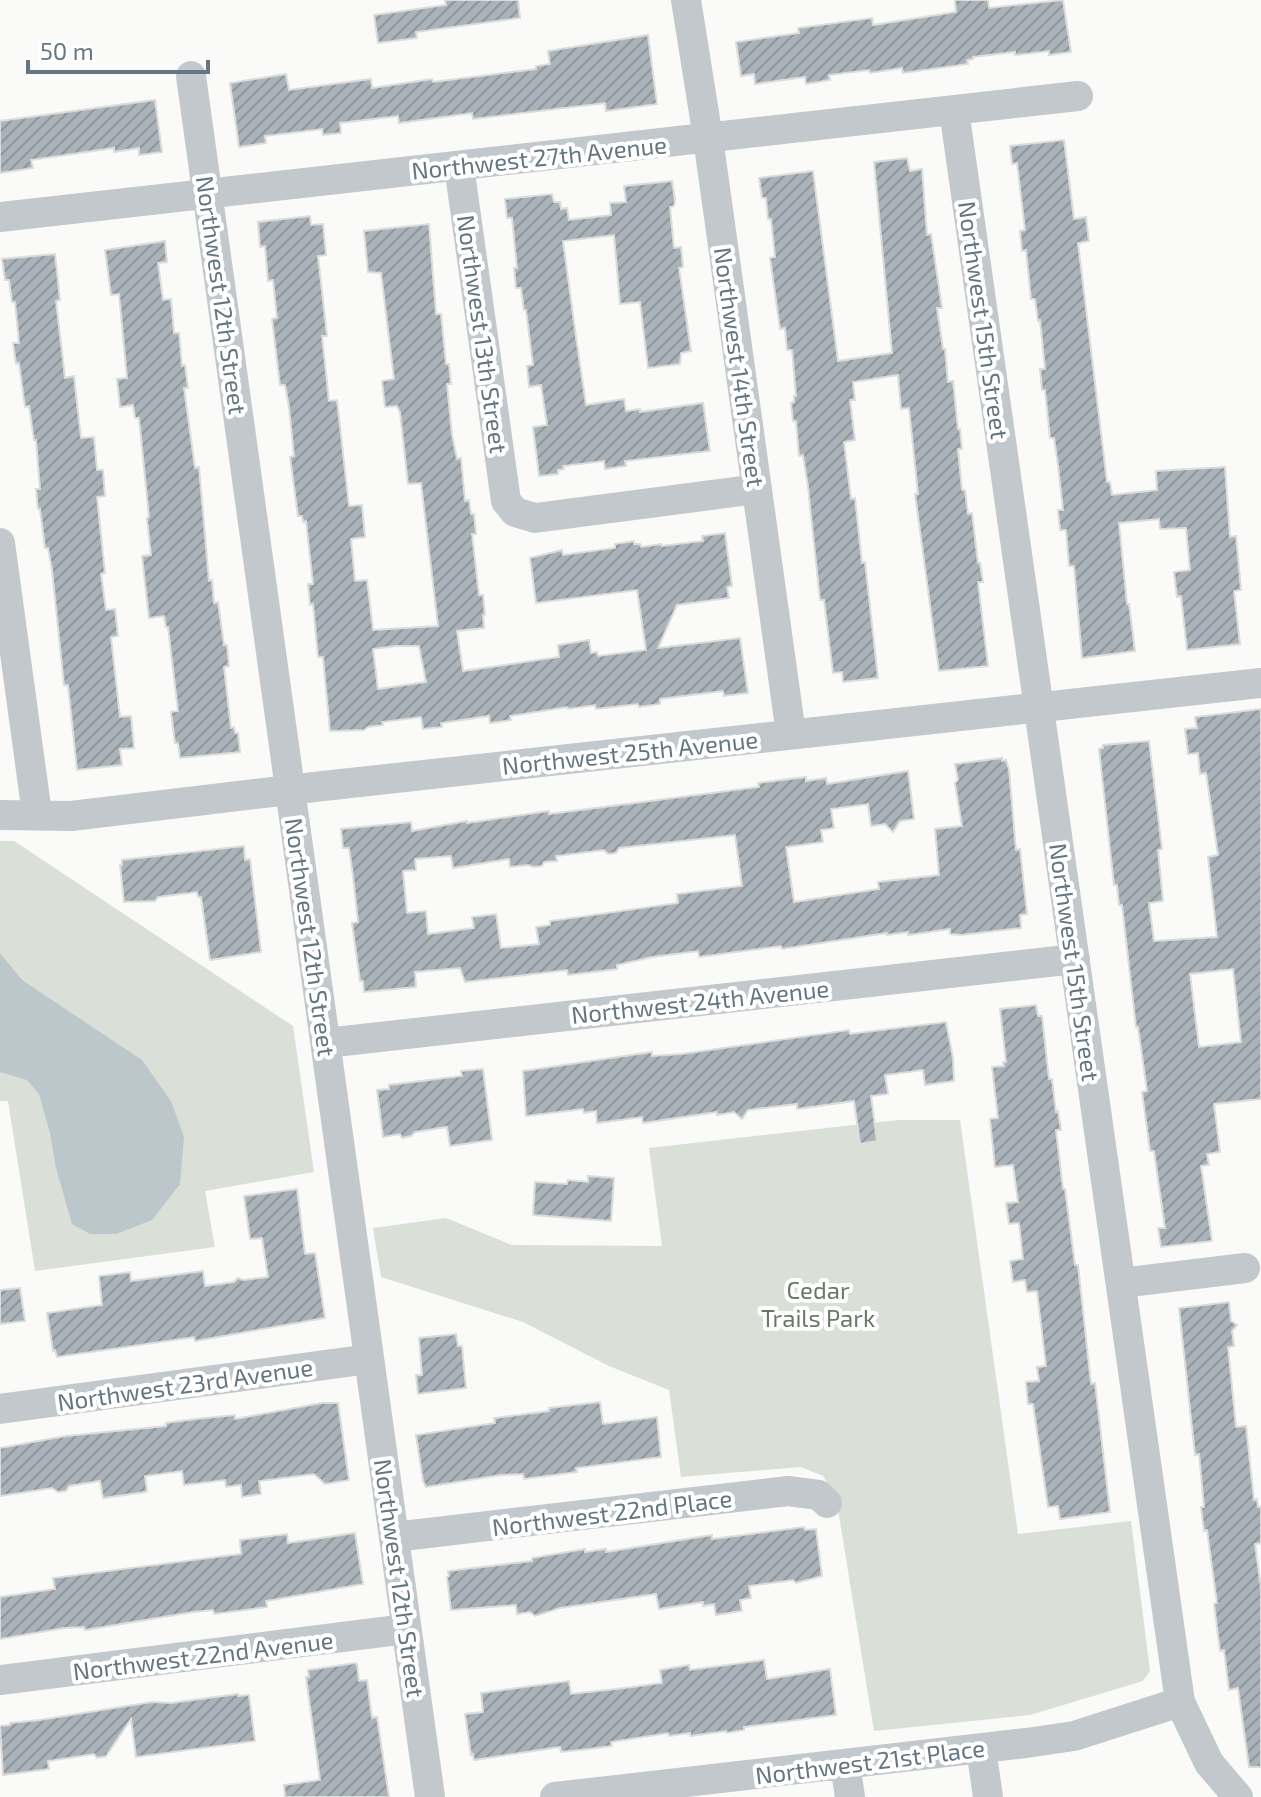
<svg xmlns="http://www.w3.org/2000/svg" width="1261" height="1797" font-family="'Exo 2',sans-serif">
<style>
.park{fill:#dadfd7}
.water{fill:#bbc7cb}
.building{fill:url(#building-hatch);stroke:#dcdcda;stroke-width:2;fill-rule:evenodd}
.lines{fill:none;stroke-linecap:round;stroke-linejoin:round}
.minor{stroke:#c3c8cc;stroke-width:30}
.labels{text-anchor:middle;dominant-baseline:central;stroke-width:8;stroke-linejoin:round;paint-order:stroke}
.street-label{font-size:24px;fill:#657683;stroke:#fff}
.park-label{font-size:24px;fill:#687a64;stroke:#fff}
</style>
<defs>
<pattern id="building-hatch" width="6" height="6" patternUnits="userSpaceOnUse" patternTransform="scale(2)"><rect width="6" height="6" fill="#aab3b9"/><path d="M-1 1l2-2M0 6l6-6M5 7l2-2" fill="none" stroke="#8e969c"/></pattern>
</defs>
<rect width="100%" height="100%" fill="#fafaf8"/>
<!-- park -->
<path class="park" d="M0,841H14L293,1026L314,1172L205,1191L215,1247L35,1271L8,1101H0Z
M899,1120H960L1018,1534L1131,1521L1150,1671L1143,1681L1030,1715L874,1731L836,1497L823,1476L801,1467L681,1477L669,1390L609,1366L523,1322L381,1277L373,1228L446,1218L512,1245L662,1246L649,1148Z"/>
<!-- water -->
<path class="water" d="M0,953L22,980L142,1060L171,1101L184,1137L180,1184L152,1220L116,1234H90L72,1224L56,1168L50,1133L39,1094L27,1080L0,1072Z"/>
<!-- building -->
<path class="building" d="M445,0H518L520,18L416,32L417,38L378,43L374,15L446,5Z
M955,0H988L989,8L1063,0L1071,52L1049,55V51L1015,55V52L973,57V59L967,60L968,64L903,73L902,68L870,73L869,70L829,75L830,80L806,84L805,77L755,84L754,74L741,76L736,42L799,33L798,28L872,18L873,25L956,12Z
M648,35L657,104L606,111L605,103L473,119L472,113L399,123L398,116L340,123L341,133L323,135L322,129L265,136L266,143L239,147L230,83L286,74L289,90L371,79L372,88L432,79L433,82L536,69V66L550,64L548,51Z
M155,100L162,152L139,155V148L114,152V148L31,160L33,168L0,173V121Z
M1064,140L1074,219L1086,217L1089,241L1078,243L1107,482H1110L1112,495L1157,490L1156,471L1225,467L1230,537L1236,536L1241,590L1234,591L1240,644L1187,650L1181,596L1177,597L1174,572L1190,570L1186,528L1160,529L1159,519L1119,523L1127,604H1129L1135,651L1082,658L1074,566H1069L1066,530H1060L1058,510H1063L1058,465L1054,438H1050L1045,390H1042L1040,369H1045L1040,320L1038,321L1035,299H1031L1026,250L1022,251L1020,231L1025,230L1017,163L1012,164L1010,146Z
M907,158L910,171L922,169L927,235L931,234L942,308H937L943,349H945L948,382L953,381L958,429H960L962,449H958L962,490H965L968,514L972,513L978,563H980L983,582H978L988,666L939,671L915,494H918L909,408L901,409L898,375L853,382L855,400H850L855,440L844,442L851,499L855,498L862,563L865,562L878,678L843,682L842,672L833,673L824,600H820L808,487L803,455L799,456L796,421H793L791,403L794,402V396H796L792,350H787L785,328L780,329L770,258L775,257L771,219H768L766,198H762L759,178L813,171L838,361L892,353L874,162Z
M672,181L675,200L674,206L670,207L674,248L681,247L683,267L679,268L691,351L681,353L680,364L648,368L640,302L620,304L614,235L563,241L576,337L586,405L624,399L626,411L640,409V412L703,403L710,451L625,461L626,466L605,469L604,461L563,466L564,469L558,470V474L539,476L533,427L547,425L541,385L529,387L527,366L533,365L526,310H524L521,288H516L514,268H517L512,218H507L505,199L552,194L554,202H560L561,209L567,208L569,220L611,215L610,203L626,202L624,186Z
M310,216L311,225L323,224L326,255L318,256L327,336H322L329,401L337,400L349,506L362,505L365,537L351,539L355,581L367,580L373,630L438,626L421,483L408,484L400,412L397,406L385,407L382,381L394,379L381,273L368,272L364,231L429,224L436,314H441L446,364H449L451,384H447L452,435L457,459L461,458L465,501L469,500L471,514H474L476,534H472L479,595H483L485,615H483L484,628L457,631L463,671L559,657L558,645L589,640L591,653L597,652L598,656L646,650L637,590L536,603L530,558L562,550L563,555L615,548V544L634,541V544H640L641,547L661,544L662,546L703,541L702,536L725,533L732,586L727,587L729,598L677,605L658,648L740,638L748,693L724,696L723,691L699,694L660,699V704L639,707L638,704L596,709L595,705L568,709L567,707L510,716L511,720L490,723L489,716L441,723L442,727L423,729L421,717L382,722L383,725L368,727L364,730L330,731L323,657H318L313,604L310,605L308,584H313L306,521L303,522L302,516H298L290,457L294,456L289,407L285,385H280L272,319L277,318L273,280L268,281L265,246L260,247L258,222ZM396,646H419L426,682L378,689L373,649Z
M165,241L167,262L158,263L163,300L171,299L174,333H179L182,366L185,365L188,388H184L195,468L199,467L209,581L212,580L214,603L218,602L224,645H227L229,666L224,667L231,728L234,727L235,733H238L240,752L180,758L178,743H175L171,712L178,711L168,627H166L164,616L149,618L142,556L151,555L147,518L149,517L139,418H135L133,405L120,407L117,379L127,378L119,294L111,295L105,250Z
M55,254L60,300L56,301L65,378L74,376L81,438L94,437L97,470H103L105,496L97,497L105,573L101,574L106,610L115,609L118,636L111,637L120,717L131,716L134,748L120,749L122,765L77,770L68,685H64L52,570L48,548H45L40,509H38L36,489H40L36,440H34L29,406L25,407L19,363L16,364L13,343H19L15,302H12L9,280H5L2,259Z
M1261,709V1099L1214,1104L1220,1152L1207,1154L1209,1165L1201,1166L1212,1241L1161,1247L1158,1228H1165L1154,1151H1150L1142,1092L1147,1091L1141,1048L1138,1027H1136L1122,905H1119L1117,885H1114L1099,749L1103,748V745L1149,741L1162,849L1158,850L1163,901L1149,903L1154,941L1217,937L1208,857L1218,855L1206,773L1200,774L1198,753L1188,754L1185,729L1197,728L1195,717ZM1233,969L1241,1042L1199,1047L1190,974Z
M1002,758V761L1006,760L1009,770L1016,850L1020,849L1027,914L1020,915L1021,928L961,935L950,934V929L908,935V932L887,935V933L782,949L781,946L699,957L698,951L652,957L617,965V969L568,975L567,970L465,982L460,968L415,972L416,987L364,992L363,981H360L352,923L358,922L353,876L349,848H343L341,829L411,822L412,831L467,821V823L549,811V814L759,787L758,783L806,777V781L826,778L827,784L908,771L914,819L900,821L893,832L885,824L871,826L868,804L831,809L834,828L821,830L823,842L786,847L794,902L879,889L878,882L939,875L935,829L962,826L955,783L958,780L955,764ZM735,835L742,886L677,894L678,903L550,921V925L536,927L539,944L501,948L496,914L472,917L474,928L428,934L426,911L407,913L403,871L416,870L415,859L451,856L453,868L509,859L510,867L528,865L534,867L542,866L544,862L557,861L556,856L604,850L608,854L616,853L619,848Z
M244,846L245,860L250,859L261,952L210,960L201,897H198L197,892L158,897L155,901L124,902L120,865H122V860Z
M1036,1005L1038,1016H1042L1049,1079H1052L1056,1112L1058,1111L1061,1130H1056L1063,1189H1065L1075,1265H1078L1091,1384L1095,1383L1110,1512L1060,1519L1058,1506L1048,1507L1033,1404H1028L1026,1382L1039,1381L1037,1367L1046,1366L1037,1291L1027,1292L1025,1280L1013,1282L1010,1261L1023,1259L1019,1223L1009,1224L1006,1203L1018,1202L1013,1165L995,1167L990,1119L998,1118L992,1067L1004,1066L1003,1062H1006L1000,1009Z
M946,1022L953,1058L954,1081L925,1085L923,1070L885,1075L888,1094L871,1096L877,1141L860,1144L854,1101L797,1109V1104L748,1110L742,1119L734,1112L717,1115V1112L643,1123L642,1117L597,1123L596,1111L584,1113L583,1109L526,1116L523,1071L652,1052V1056L682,1054L849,1030L850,1034Z
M483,1069L492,1140L450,1146L447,1127L415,1132L411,1136L402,1138L400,1134L383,1137L377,1090L389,1089V1085L462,1076L461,1071Z
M588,1176L614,1178L611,1221L533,1215L535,1182L567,1184L568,1180L588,1182Z
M297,1189L305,1254L315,1253L325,1318L195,1341L194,1337L57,1357L55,1350L53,1351L47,1313L102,1305L99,1276L130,1272L131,1281L203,1271L205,1286L234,1282L238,1278L243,1280L268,1277L262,1238L250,1239L244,1196Z
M20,1288L25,1321L0,1324V1290Z
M1229,1302L1231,1321L1237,1325L1232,1331L1234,1346L1228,1347L1236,1427L1246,1426L1254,1500L1257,1499L1258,1507H1261V1543L1255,1544L1261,1588V1767H1249L1238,1688L1229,1690L1224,1650L1220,1651L1214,1604L1217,1603L1207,1530L1204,1531L1201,1507H1204L1199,1454L1195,1455L1179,1308Z
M456,1334L458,1346H462L466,1388L418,1394L416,1375H422L419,1338Z
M600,1402L603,1424L657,1417L661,1457L576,1468L577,1472L524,1479L523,1474L501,1475L426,1487L423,1481L416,1435L495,1423L494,1418L549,1411V1408Z
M322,1403H338L349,1480L325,1484L314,1474L259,1481L261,1494L242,1497L241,1485L226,1487L225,1480L184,1485L182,1471L145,1476L147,1491L145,1492L103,1498L100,1481L69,1486L66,1491L58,1492L52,1488L0,1496V1448L66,1436L166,1426V1423L196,1419L235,1415V1419Z
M804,1527L805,1530L816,1529L822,1576L796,1583L793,1580L749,1586L751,1598L740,1600L742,1611L716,1615L714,1604L703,1606V1602L659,1609L656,1594L560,1608L535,1616L530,1612L517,1614L516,1605L451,1610L447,1577L449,1576L448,1571L532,1561V1558L585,1549V1552L606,1549V1552L712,1535V1539Z
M355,1533L363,1584L266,1601L267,1607L214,1614L213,1610L193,1612L85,1630L84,1627L64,1628L0,1639V1597L55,1589L53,1578L241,1554L240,1540L255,1538L287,1534L288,1543Z
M764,1660L767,1679L830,1669L836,1715L744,1727V1730L727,1733L726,1731L690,1736V1733L669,1736L668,1733L611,1742L612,1746L589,1749L561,1752L560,1747L474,1760L473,1754L471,1755L465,1714L483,1712L481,1693L569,1681L571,1694L625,1688L662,1683L660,1670L689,1665L690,1670Z
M355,1663L357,1664L359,1681L367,1680L372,1718L377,1717L389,1797H285L284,1785L320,1780L306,1677H309L308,1670Z
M238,1694V1696L249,1695L255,1741L136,1757L131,1719L106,1756L97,1758L94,1754L48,1761L49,1769L3,1775L0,1726L10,1725V1723L40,1720L152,1702L171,1703Z"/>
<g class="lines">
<!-- minor -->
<path class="minor" d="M686,0L708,138L791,734
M191,76L430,1797
M954,110L1180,1702L1209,1763L1238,1797
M459,166L506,501L515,512L535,518L757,489
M0,217L1078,96
M0,543L37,814
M0,815L71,816L323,786L1261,683
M326,1043L1075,959
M1121,1283L1245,1268
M0,1409L369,1359
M394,1537L788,1491L819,1495L827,1503
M0,1680L406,1629
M981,1748L988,1797
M845,1764L850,1797
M555,1797L1026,1743L1074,1736L1180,1702"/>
</g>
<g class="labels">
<!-- street labels -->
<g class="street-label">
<text transform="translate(539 157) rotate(-6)">Northwest 27th Avenue</text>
<text transform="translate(222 295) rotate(82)">Northwest 12th Street</text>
<text transform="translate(984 320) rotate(82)">Northwest 15th Street</text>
<text transform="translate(483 334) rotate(82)">Northwest 13th Street</text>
<text transform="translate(740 367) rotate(82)">Northwest 14th Street</text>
<text transform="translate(630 752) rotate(-6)">Northwest 25th Avenue</text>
<text transform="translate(311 937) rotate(82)">Northwest 12th Street</text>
<text transform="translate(1075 962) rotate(82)">Northwest 15th Street</text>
<text transform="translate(700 1001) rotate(-6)">Northwest 24th Avenue</text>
<text transform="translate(185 1384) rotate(-8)">Northwest 23rd Avenue</text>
<text transform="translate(612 1512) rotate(-7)">Northwest 22nd Place</text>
<text transform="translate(400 1578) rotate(82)">Northwest 12th Street</text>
<text transform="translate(203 1655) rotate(-7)">Northwest 22nd Avenue</text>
<text transform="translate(870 1761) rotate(-7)">Northwest 21st Place</text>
</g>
<!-- park labels -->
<g class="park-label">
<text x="818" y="1289">Cedar<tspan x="818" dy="28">Trails Park</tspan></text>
</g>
</g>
<!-- scale -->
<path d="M28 60v12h180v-12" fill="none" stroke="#657683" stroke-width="4"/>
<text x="40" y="60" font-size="24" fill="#657683" stroke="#ffffff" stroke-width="6" paint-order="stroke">50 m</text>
</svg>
